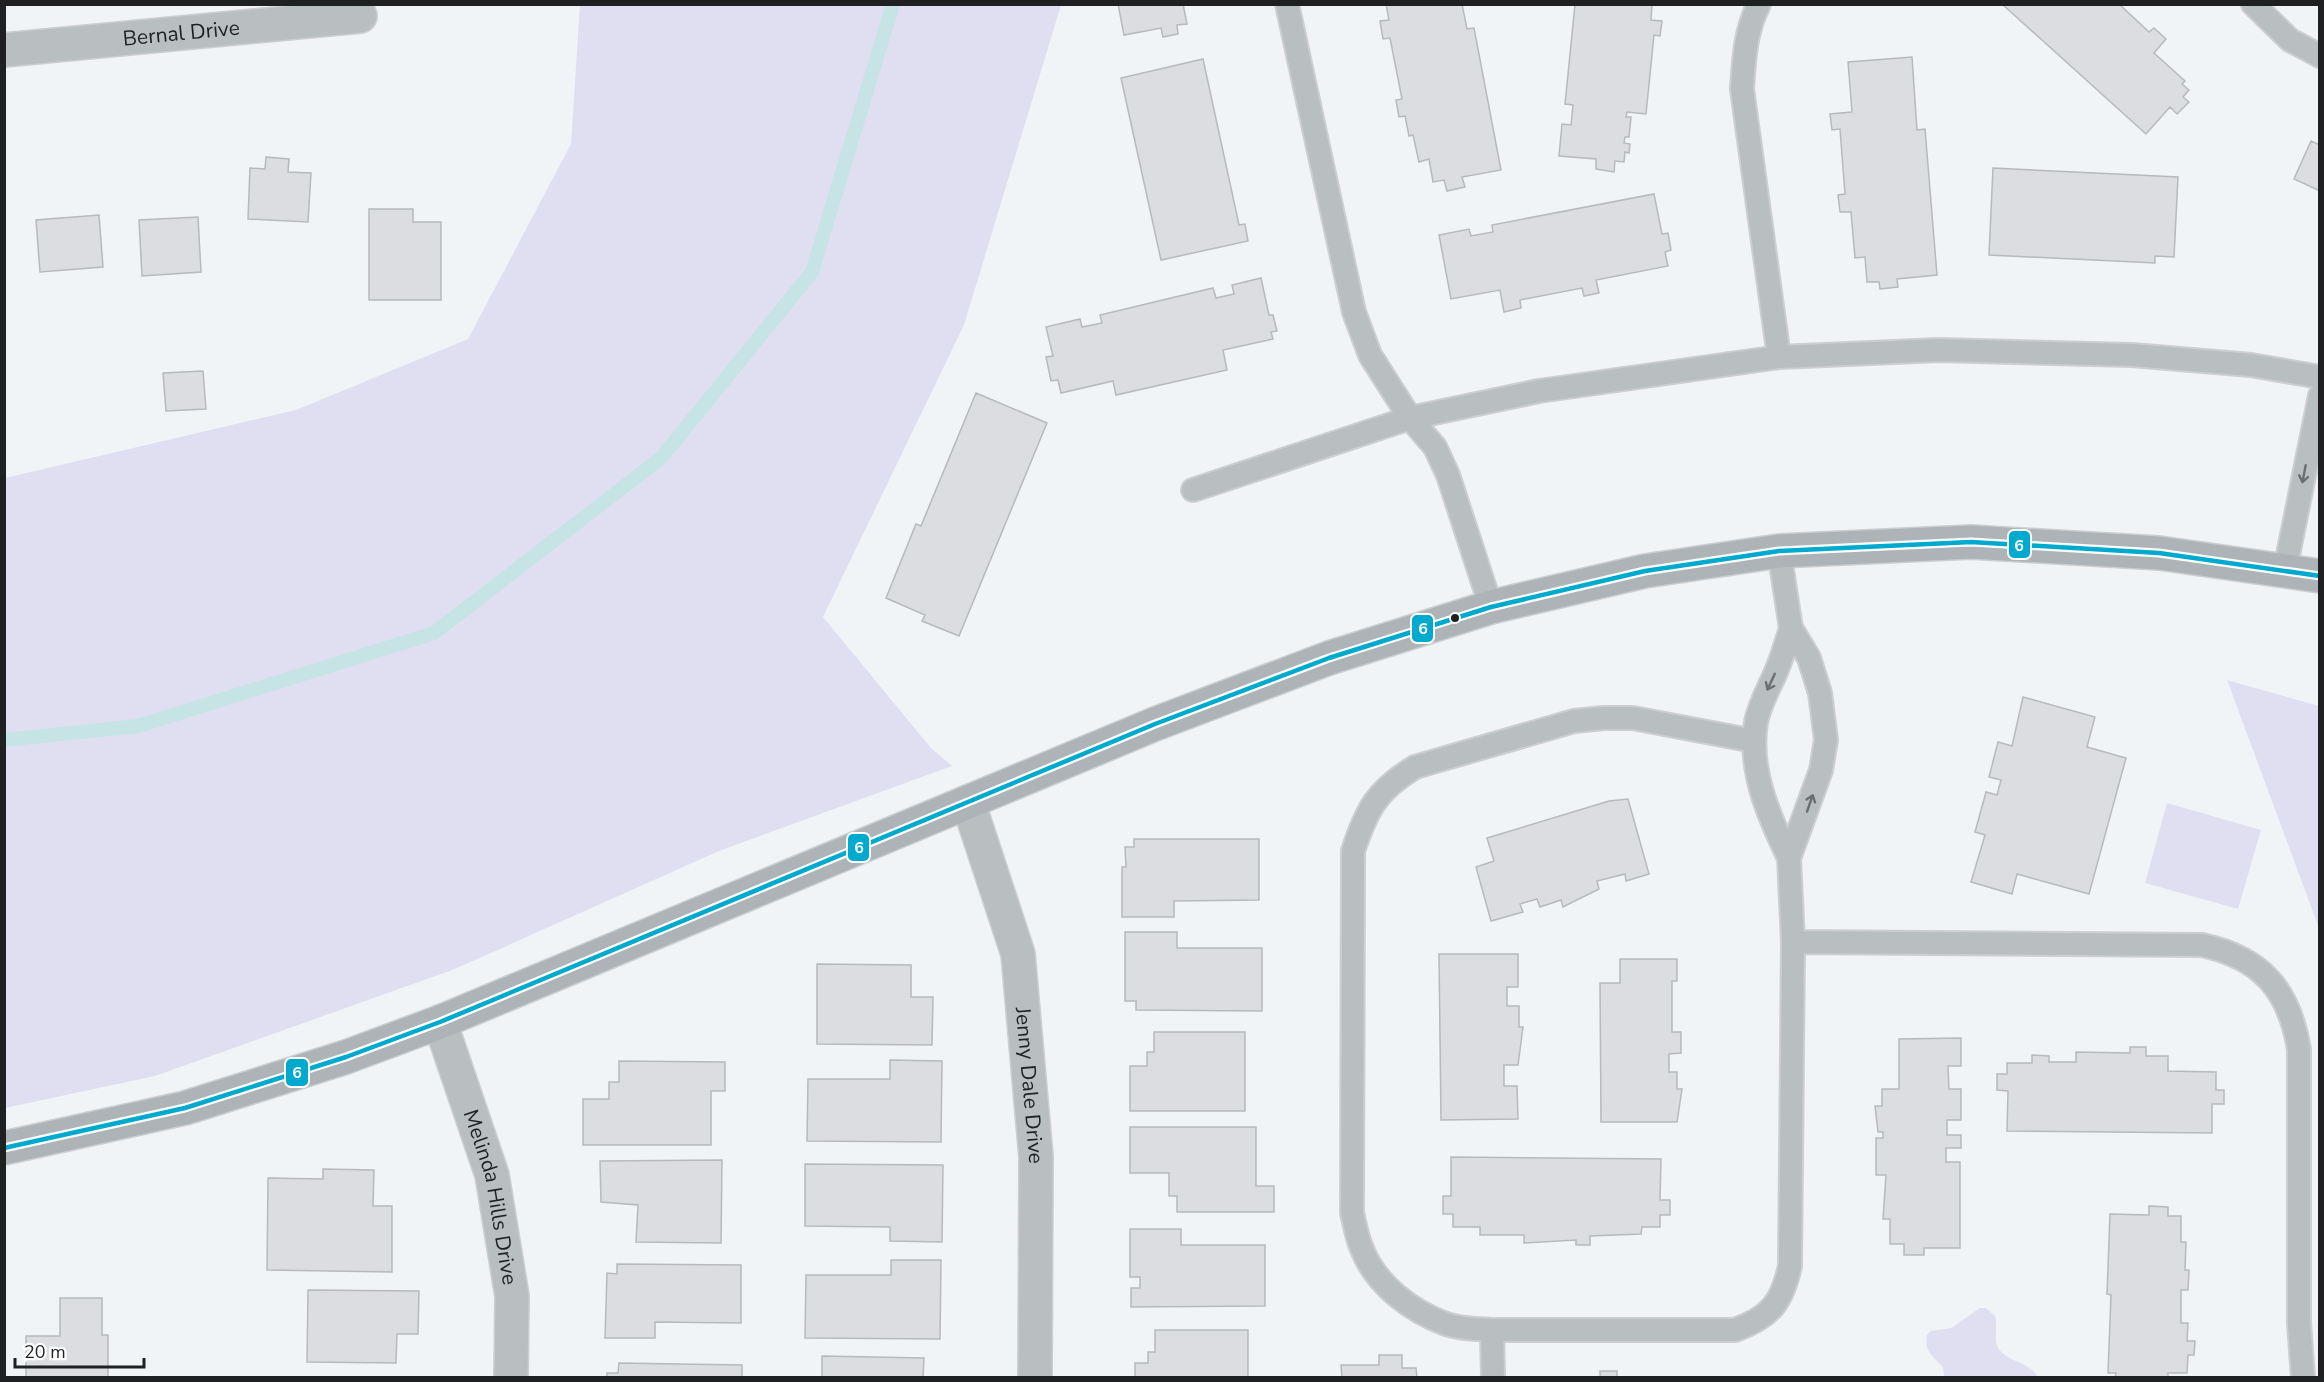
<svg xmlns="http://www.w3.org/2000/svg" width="2324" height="1382" font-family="'Nunito Sans',sans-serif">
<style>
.green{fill:#e0dff1}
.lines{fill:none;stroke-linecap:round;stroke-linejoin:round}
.stream{stroke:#c6e3e6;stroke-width:14}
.building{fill:#dbdde0;stroke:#b7b9bb;stroke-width:1.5}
.lane-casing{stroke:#ccced0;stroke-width:26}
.street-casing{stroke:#ccced0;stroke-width:36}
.secondary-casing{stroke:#ccced0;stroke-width:36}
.lane{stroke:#b9bec0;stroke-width:22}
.street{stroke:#b9bec0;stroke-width:33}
.secondary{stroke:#adb3b6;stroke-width:33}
.bus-1-casing{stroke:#fff;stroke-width:9}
.bus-1{stroke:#00a9ce;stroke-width:4.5}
.oneway{stroke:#6c6f71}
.bus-dot{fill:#1e2022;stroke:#fff;stroke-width:2}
.labels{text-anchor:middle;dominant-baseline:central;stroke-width:4.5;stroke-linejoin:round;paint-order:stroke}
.street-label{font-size:21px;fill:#1e2022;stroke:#fff}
.line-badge{stroke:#fff;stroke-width:2}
.badge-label{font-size:16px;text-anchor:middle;font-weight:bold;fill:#fff}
</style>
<rect width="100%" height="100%" fill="#f1f4f7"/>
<!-- green -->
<path class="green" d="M580,4L1061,5L964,325L823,617L931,748L952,766L719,851L455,969L155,1076L5,1108V478L296,410L468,339L571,144Z
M2227,680L2319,706V928Z
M2167,803L2261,830L2238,909L2145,883Z
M1980,1308H1986L1995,1316C1998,1326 1994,1336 1997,1345C2003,1362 2028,1360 2038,1377H1944L1943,1367C1933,1356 1924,1352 1927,1335L1931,1331L1951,1328Z"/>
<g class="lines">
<!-- stream -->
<path class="stream" d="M4,740L138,726L434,633L661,458L812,272L893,4"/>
</g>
<!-- building -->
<path class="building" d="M1118,4H1183L1187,24L1177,25L1178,34L1163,37L1161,28L1124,35Z
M1386,4H1462L1467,29L1474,28L1501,170L1462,177L1465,187L1447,191L1444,180L1433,182L1429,159L1419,162L1413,135L1409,136L1405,116L1399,117L1396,100L1402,99L1390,38L1383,39L1380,21L1389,20Z
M1575,4H1652L1651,20L1662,21L1660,36L1654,35L1646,114L1627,112L1626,117H1631L1629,137H1625L1624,143L1630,144L1629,153L1625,152L1624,162L1615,161L1614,172L1596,169V159L1559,156L1562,124L1571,125L1573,105L1565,104Z
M2002,4H2119L2149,32L2154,28L2166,39L2154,53L2185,81L2182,84L2189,90L2183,97L2189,102L2177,114L2170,107L2146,134Z
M1912,57L1917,130L1925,129L1937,275L1897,279L1898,287L1880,289L1879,282H1867L1865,257L1855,258L1851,212H1840L1838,195L1845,194L1840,129L1832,130L1830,114L1852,112L1848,62Z
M1203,59L1239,225L1245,224L1248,241L1161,260L1121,78Z
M2311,141L2320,145V191L2294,179Z
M266,157L289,159L288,172L311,173L308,222L248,219L250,168L265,169Z
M1993,168L2178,177L2174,257L2155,256V263L1989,255Z
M1654,194L1662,234L1668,233L1671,250L1665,252L1668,266L1596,280L1599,293L1584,296L1582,288L1520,300L1521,308L1504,312L1500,290L1451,299L1439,235L1469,229L1471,236L1493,232L1492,225Z
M369,209H413V222H441V300H369Z
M99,215L103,267L40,272L36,220Z
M198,217L201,272L142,276L139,220Z
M1261,278L1269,315H1273L1277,331L1271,332L1273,339L1223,350L1227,370L1116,395L1113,381L1061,393L1058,380L1051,381L1046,357L1053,356L1046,327L1080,319L1082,327L1102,323L1100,315L1213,288L1216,298L1234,294L1232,285Z
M203,371L206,409L166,411L163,373Z
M976,393L1047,423L959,636L922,621L925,615L886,598L916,524L921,526Z
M2023,697L2095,717L2087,747L2126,758L2089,894L2017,874L2012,894L1971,882L1985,835L1975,832L1986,792L1997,795L2001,780L1989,777L1998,742L2012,746Z
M1628,799L1649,874L1626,881L1625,874L1597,881L1599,889L1563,907L1561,900L1540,907L1537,899L1520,904L1523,912L1491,921L1476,867L1494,861L1487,838L1609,801Z
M1134,839H1259V900L1174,901V917H1122V867H1126L1125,847H1134Z
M1125,932H1177V948H1262V1011L1136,1010V1001H1125Z
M1439,954H1518V987H1507V1006H1519V1027H1523L1518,1065H1504V1086H1517L1518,1119L1441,1120Z
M1620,959H1677V981H1672V1032H1681V1053L1669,1054V1072H1677V1089H1682L1677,1122H1601L1600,983H1620Z
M817,964L911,965V997H933L932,1045L817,1044Z
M1154,1032H1245V1111H1130V1066H1147V1052H1154Z
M1961,1038V1066H1948L1949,1089H1961V1120H1947V1135H1961V1148H1946V1162H1960V1248H1924V1255H1904V1244H1890V1219H1883L1886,1175H1876V1138H1883V1132H1878L1875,1106H1882V1089H1899V1039Z
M2130,1047H2146V1056H2168V1071L2216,1072V1090H2224V1104H2212V1133L2007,1131L2008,1091L1997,1090V1074H2007V1063H2032V1055L2049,1056V1062H2076V1052L2130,1053Z
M890,1060L942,1061L941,1142L807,1141L808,1079H890Z
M619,1061L725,1062V1091H711V1145H583V1099H609V1082H619Z
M1130,1127H1256V1186H1274V1212H1177V1196H1169V1173H1130Z
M1451,1157L1661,1159L1660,1200H1670V1215H1660V1227H1642L1641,1234L1590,1236V1245H1576V1240L1524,1243V1235H1480V1227H1453V1214H1443V1196H1451Z
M722,1160L721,1243L636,1242L638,1205L601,1202L600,1161Z
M805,1164L943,1165L942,1242L890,1241V1227L805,1226Z
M323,1169L374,1170L373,1206H392V1272L267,1270L268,1178L323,1179Z
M2149,1206L2168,1207V1216H2181V1242H2186L2185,1270H2189L2188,1290H2181V1323H2188L2187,1341H2195L2194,1355H2188L2187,1373H2168V1378H2115L2116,1373H2108L2111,1295L2107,1294L2110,1214L2149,1215Z
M1130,1229H1181V1245H1265V1306L1131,1307V1288H1140V1277H1130Z
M891,1260H941L940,1339L805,1338L806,1275H891Z
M617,1264L741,1265V1323L655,1322V1338H605L607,1273L617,1274Z
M308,1290L419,1291L418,1334H397L396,1363L307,1362Z
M60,1298H102V1335H108V1378H26V1336H60Z
M1155,1330H1248V1378H1135V1363H1148V1352H1155Z
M1379,1355H1402V1368H1416L1417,1378H1342L1341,1365H1379Z
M822,1356L924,1358L923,1378H822Z
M619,1363L742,1365V1378H607V1373H618Z
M1600,1371H1617V1378H1600Z"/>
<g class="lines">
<!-- lane casing -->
<g class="lane-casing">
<path id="lane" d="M1287,4L1354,312L1370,355L1410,418L1435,447L1448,475L1491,607
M1759,4C1745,32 1744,59 1742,89L1779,357
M2253,4L2290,40L2320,56
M1193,490L1410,418L1539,391L1779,357L1939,350L2132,355L2251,365L2320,377
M1779,551L1791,628L1809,658L1820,693L1826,740L1821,770L1789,858L1793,942L2202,945C2262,958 2289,990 2299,1049V1323L2303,1378
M2285,570L2320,396
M1789,858C1769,817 1748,769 1756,722C1760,702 1771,685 1778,667C1783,654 1787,641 1791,628
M1492,1330C1478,1329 1460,1329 1446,1324C1411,1311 1376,1285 1362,1249C1357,1238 1355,1225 1352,1213L1353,851C1367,809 1376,791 1415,767L1574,721L1604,718H1633L1754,741
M1493,1378L1492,1330H1735C1771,1317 1782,1302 1790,1266L1793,942"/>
</g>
<!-- street casing -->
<g class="street-casing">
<g id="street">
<path id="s1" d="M4,50L360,16"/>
<path id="s2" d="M968,802L1018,954L1036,1157L1035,1378"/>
<path id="s3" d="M440,1022L492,1175L512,1296L511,1378"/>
</g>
</g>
<!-- secondary casing -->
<g class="secondary-casing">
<path id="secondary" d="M4,1148L185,1108L346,1057L440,1022L1155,724L1329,658L1491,607L1645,571L1779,551L1971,542L2159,553L2320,576"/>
</g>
<!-- lane -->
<use href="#lane" class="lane"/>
<!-- street -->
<use href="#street" class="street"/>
<!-- secondary -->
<use href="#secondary" class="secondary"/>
<!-- bus-1 casing -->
<g class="bus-1-casing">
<path id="bus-1" d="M4,1148L185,1108L346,1057L440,1022L1155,724L1329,658L1491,607L1645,571L1779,551L1971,542L2159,553L2320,576"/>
</g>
<!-- bus-1 -->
<use href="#bus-1" class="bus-1"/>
</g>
<!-- one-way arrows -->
<defs><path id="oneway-shaft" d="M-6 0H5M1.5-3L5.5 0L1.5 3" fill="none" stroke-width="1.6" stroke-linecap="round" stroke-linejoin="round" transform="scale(1.5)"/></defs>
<g class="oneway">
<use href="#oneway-shaft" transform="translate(2304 474) rotate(101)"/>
<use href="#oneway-shaft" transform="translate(1771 682) rotate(115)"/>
<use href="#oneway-shaft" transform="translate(1810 803) rotate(-71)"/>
</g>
<!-- markers -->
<circle class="bus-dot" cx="1455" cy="618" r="5"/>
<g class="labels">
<!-- street labels -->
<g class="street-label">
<text stroke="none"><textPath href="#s1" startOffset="178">Bernal Drive</textPath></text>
<text stroke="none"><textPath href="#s2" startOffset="292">Jenny Dale Drive</textPath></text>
<text stroke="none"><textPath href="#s3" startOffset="183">Melinda Hills Drive</textPath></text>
</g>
</g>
<g class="line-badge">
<rect x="2008" y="530" width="23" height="29" rx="6" fill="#00a9ce"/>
<rect x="1411" y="614" width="23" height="29" rx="6" fill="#00a9ce"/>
<rect x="847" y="833" width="23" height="29" rx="6" fill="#00a9ce"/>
<rect x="285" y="1058" width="24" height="29" rx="6" fill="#00a9ce"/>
</g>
<g class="badge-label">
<text x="2019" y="551">6</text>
<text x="1423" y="634">6</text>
<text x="859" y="853">6</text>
<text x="297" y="1078">6</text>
</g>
<!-- border -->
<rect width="2324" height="1382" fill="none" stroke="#1e2022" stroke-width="12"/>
<!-- scale -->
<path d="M15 1358v9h129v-9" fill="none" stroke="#1e2022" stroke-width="3"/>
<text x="24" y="1358" font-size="18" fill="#1e2022" stroke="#ffffff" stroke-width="4.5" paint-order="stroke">20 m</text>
</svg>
